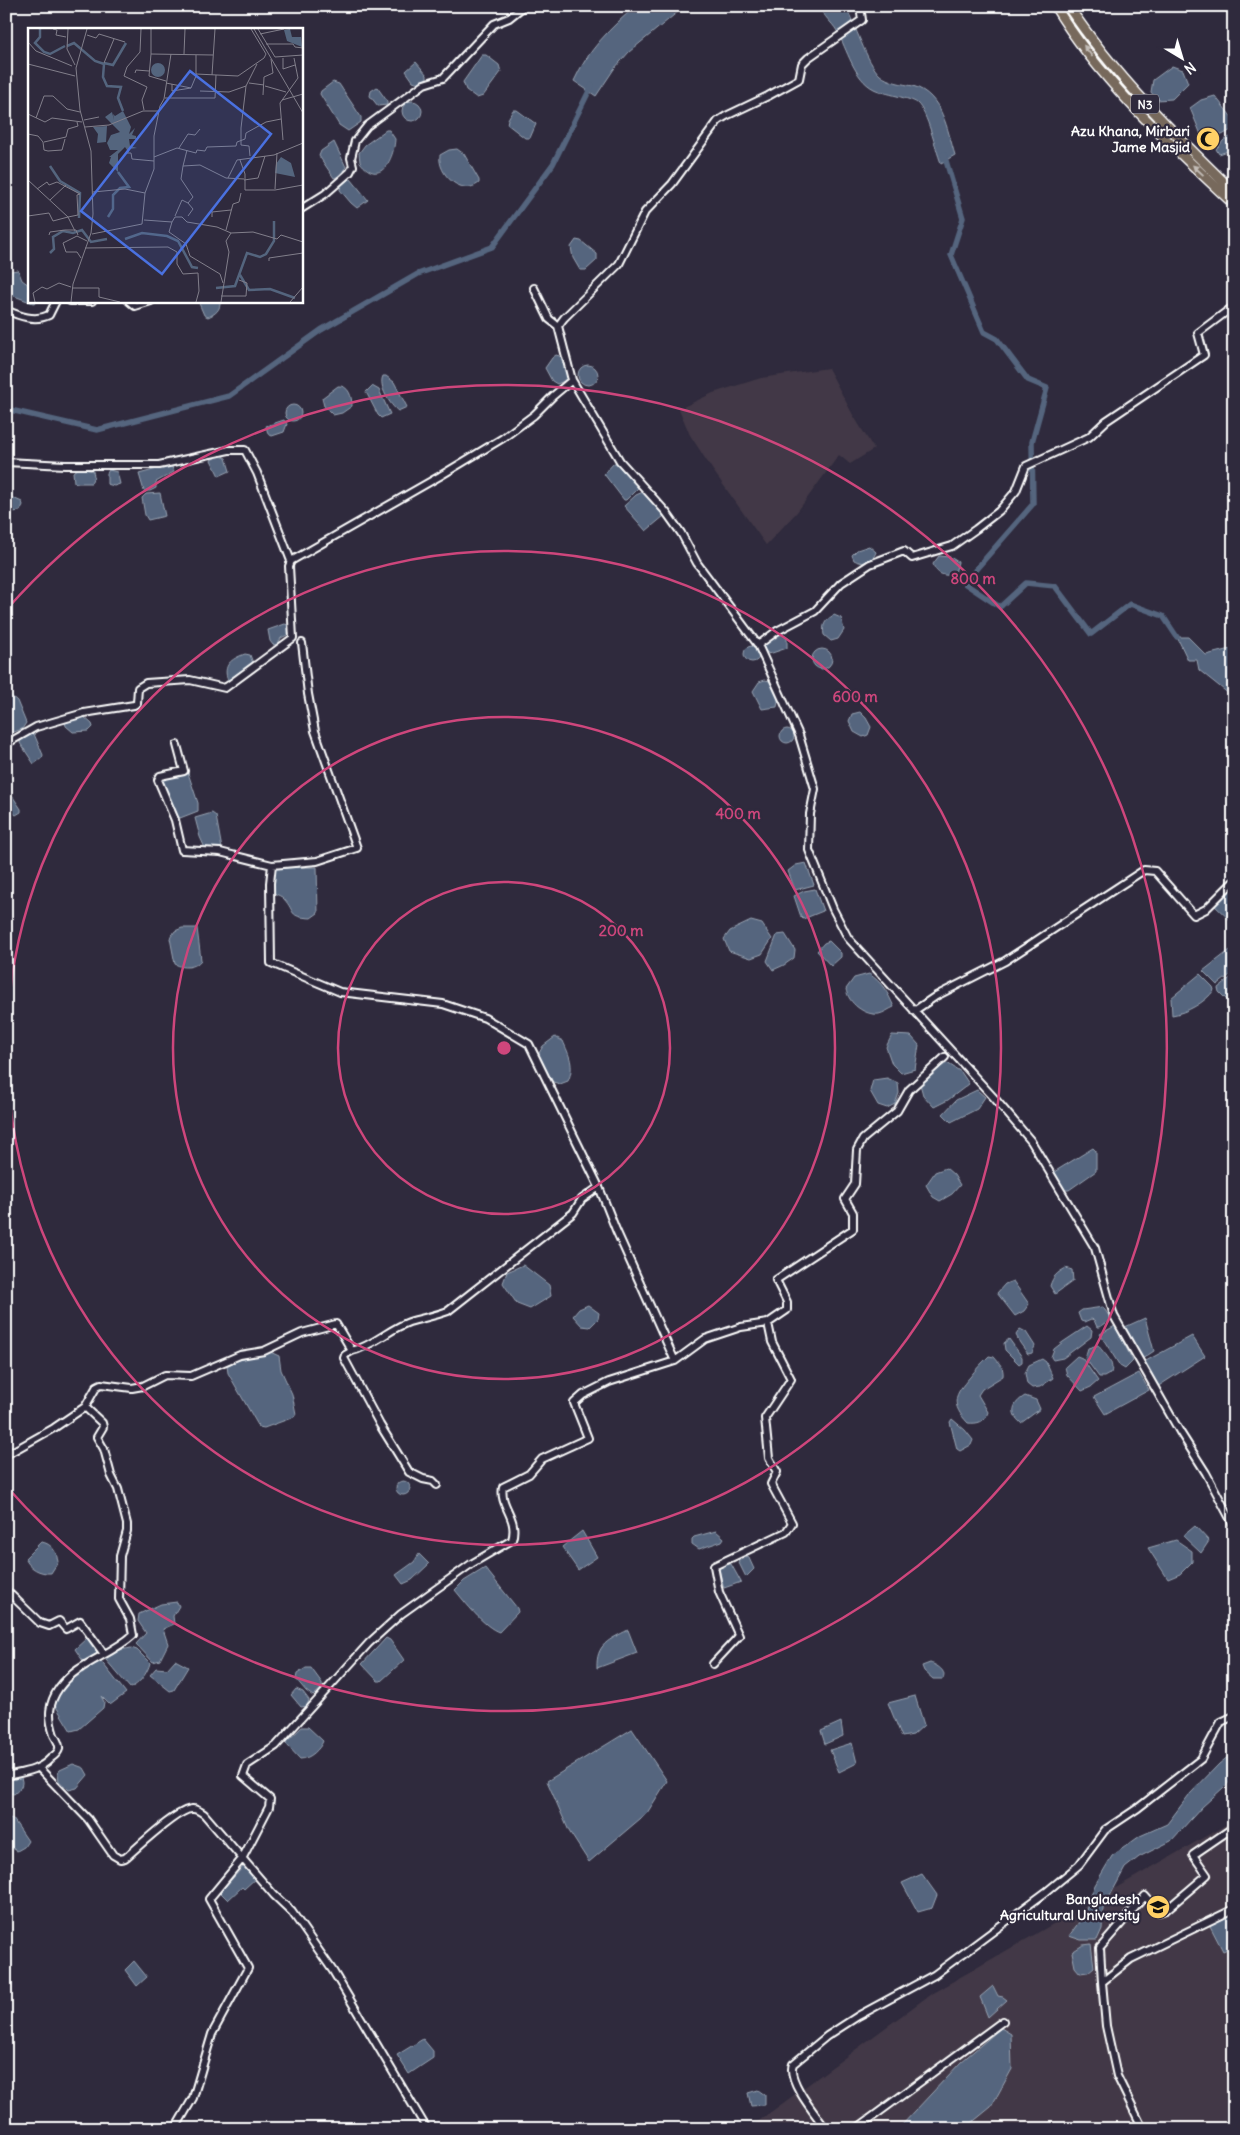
<svg xmlns="http://www.w3.org/2000/svg" width="1240" height="2135" font-family="Delius,sans-serif">
<style>
.built{fill:#423946}
.water{fill:#54657e;stroke:#98a3b2}
.lines{fill:none;stroke-linecap:round;stroke-linejoin:round}
.canal{stroke:#54657e;stroke-width:5.5}
.minor-casing{stroke:#fff;stroke-width:10}
.highway-casing{stroke:#fff;stroke-width:12}
.minor{stroke:#2f2a3d;stroke-width:6}
.highway{stroke:#77695c;stroke-width:9}
.oneway{fill:#c2bcb6}
.ring{fill:none;stroke:#ce467c;stroke-width:2.5}
.labels{text-anchor:middle;dominant-baseline:central;stroke-width:4.5;stroke-linejoin:round;paint-order:stroke}
.shield{fill:#2f2a3d;stroke:#c1bfc5;stroke-width:1}
.shield-label{font-size:12px;font-weight:bold;fill:#fff}
.poi-label{font-size:14px;font-weight:bold;fill:#fff;stroke:#2f2a3d;text-anchor:end}
.inset-river{fill:none;stroke:#54657e;stroke-width:2.5}
.inset-road{fill:none;stroke:#827f8b;stroke-width:1}
.view{fill:#4a71e0;fill-opacity:0.15;stroke:#4a71e0;stroke-width:2.5}
.inset-edge{fill:none;stroke:#fff;stroke-width:2.5}
.centre{fill:#ce467c;stroke:#2f2a3d;stroke-width:2.5}
.ring-label{font-size:15px;text-anchor:middle;font-weight:bold;fill:#ce467c;stroke:#2f2a3d;stroke-width:4.5;stroke-linejoin:round;paint-order:stroke}
</style>
<rect width="100%" height="100%" fill="#2f2a3d"/>
<filter id="ink" filterUnits="userSpaceOnUse"><feTurbulence type="fractalNoise" baseFrequency=".02" numOctaves="2"/><feDisplacementMap in="SourceGraphic" scale="10" xChannelSelector="R" yChannelSelector="G"/><feConvolveMatrix kernelMatrix="1 2 1 2 8 2 1 2 1" color-interpolation-filters="sRGB"/></filter>
<g filter="url(#ink)">
<!-- built -->
<path class="built" d="M828,368L853,415L874,449L850,464L839,455L797,512L766,545L712,469L690,435L679,409L713,393L761,378Z
M1234,1820V2129H748L931,1994Z"/>
<!-- water -->
<path class="water" d="M636,6H685L629,52L614,69L596,96L574,81C588,50 610,28 636,6Z
M820,6H845C856,25 866,62 880,75C888,82 903,84 913,86C943,95 947,130 955,155L941,163C935,148 928,113 917,103C911,98 884,94 874,89C854,79 847,49 837,31C832,22 823,17 820,6Z
M482,55H486L499,65L501,72L483,96L477,98L466,90L463,82Z
M416,62L427,75V78L419,83L413,81L406,71Z
M1172,66L1183,70L1188,83L1172,99L1157,100L1151,92L1153,80Z
M333,82L339,84L361,117V122L348,131L339,125L320,94L321,91Z
M377,87L387,101V105L378,106L370,96L371,91Z
M1215,96L1234,120L1233,129L1222,135L1202,137L1190,108L1201,100Z
M402 111a10 10 0 1 1 20 0a10 10 0 1 1-20 0Z
M513,110H517L536,124L530,138H525L507,124L508,119Z
M386,130H389L395,139C394,159 380,188 360,162L359,153L365,145Z
M1234,135V149L1219,154L1216,149L1224,140Z
M334,142L346,167L339,176L334,178L319,156L321,151Z
M457,149L464,154L479,180V183C462,197 437,174 440,155L449,150Z
M351,179L368,200L357,208L351,203L340,190C340,185 346,179 351,179Z
M576,240L581,241L597,254V260L586,270H580L573,258L571,247Z
M18,270L22,280L29,285V301L37,302L33,303L6,293V278L11,271Z
M198,301H220C221,310 215,314 208,317L204,315Z
M556,355L563,357L568,375L564,381L557,384L552,381L545,368L552,358Z
M578 375a10 10 0 1 1 20 0a10 10 0 1 1-20 0Z
M383,376H386L394,382L407,407L398,411C390,405 378,386 383,376Z
M338,386C349,385 352,397 352,406L342,413L333,415L324,406L322,398Z
M372,386L379,390L390,414L381,418L378,415L366,392Z
M285 413a8 8 0 1 1 16 0a8 8 0 1 1-16 0Z
M284,420L287,424L284,432L272,436L268,434L266,426Z
M220,455L226,458L230,471L219,476L211,460Z
M614,463H617L638,488L626,500H624L604,474Z
M168,466L172,467L174,472L156,482V488L150,491H144L139,474Z
M78,468L93,471L94,476L91,483H77L74,482L73,472Z
M109,470L117,472L120,484L114,486L107,484V473Z
M643,492L664,516L646,531L624,506L636,495Z
M160,493L165,516L148,520L145,515L142,498L146,494Z
M6,495L22,502L23,505L20,511L6,513Z
M869,546L876,552C872,563 864,565 854,560L852,555L857,550Z
M939,556L950,557L958,562L955,573C945,578 936,574 933,564Z
M834,615L841,618L844,630L838,639L831,641L824,635C822,625 825,620 834,615Z
M285,624L290,626L291,633L281,638L278,644L273,645L270,641L268,630Z
M781,633L787,638V648L769,654L764,650V644L773,636Z
M1177,637H1188L1206,655L1234,648V698L1199,670L1197,660H1188Z
M744 654a8 8 0 1 1 16 0a8 8 0 1 1-16 0Z
M812 659a10 10 0 1 1 20 0a10 10 0 1 1-20 0Z
M245,654L250,655L253,663L228,681C222,665 231,659 245,654Z
M765,680L770,681L779,696L777,707L762,709L753,691L759,682Z
M9,694L17,701L26,723L22,729L6,735V695Z
M860,712L866,718L871,727L868,735L863,737L854,732L849,721L852,714Z
M83,716L92,724L93,727L89,731L73,732L66,726L65,722L68,719Z
M780 736a7 7 0 1 1 14 0a7 7 0 1 1-14 0Z
M30,733L34,734L43,755L42,758L34,764L20,743L21,739Z
M188,773L198,803V811L180,818L176,815L161,779Z
M13,797L21,809V812L16,815C10,811 5,807 8,800Z
M212,813L216,816L222,849L205,848L200,837L195,818Z
M806,863L814,885L795,890L788,871L796,865Z
M317,867L318,913L311,918C288,917 296,912 284,899C282,896 277,895 274,893V868Z
M1234,887V924L1213,904Z
M815,889L823,911L803,919L801,917L794,896L804,891Z
M751,921L762,924L772,939L762,954L751,958L729,951L724,939L730,931Z
M182,928H197L201,960C195,968 184,969 175,964L170,938L175,931Z
M785,934L795,950L794,958L784,965L773,970L767,961L777,935Z
M829,941L841,953V957L831,966L817,951L824,943Z
M1234,947V972L1217,985L1203,971Z
M869,974C882,982 888,993 894,1007C889,1009 884,1013 879,1014C865,1016 848,1003 846,989L854,978Z
M1200,974L1213,987L1214,990C1206,1002 1186,1013 1172,1015L1171,998Z
M1234,975V1000L1230,1003L1219,992L1218,988Z
M892,1035L911,1036L919,1045L915,1069L901,1073L892,1064L886,1047Z
M555,1037L563,1041C569,1055 575,1066 568,1081L560,1084L550,1081L538,1055L543,1046Z
M947,1063L961,1072L969,1084L948,1100L934,1107L923,1095L920,1084L936,1070Z
M887,1078L898,1083L899,1093L895,1104L887,1108L878,1105L870,1091L873,1080Z
M977,1090L985,1097L977,1109L951,1122L943,1114L956,1100Z
M1093,1148L1096,1151V1171L1069,1190H1065L1054,1172Z
M946,1168L954,1175L960,1185L952,1194L940,1201L933,1197L926,1185L935,1172Z
M523,1265L549,1285L551,1296L530,1309L517,1304L503,1283L507,1272Z
M1066,1268L1072,1270L1073,1281L1055,1294L1050,1286C1053,1276 1057,1273 1066,1268Z
M1013,1281L1029,1304L1024,1311L1015,1316L997,1293L1005,1284Z
M588,1305L599,1313L598,1319L590,1327L582,1326L573,1316L579,1309Z
M1103,1307L1109,1316V1321L1100,1327H1097L1094,1320L1091,1319L1084,1322L1081,1321L1078,1313L1082,1310Z
M1145,1318L1154,1351L1142,1359L1125,1327Z
M1087,1326L1092,1330L1091,1337L1063,1358L1053,1360L1051,1357L1054,1349L1063,1342Z
M1115,1326L1133,1361L1125,1369L1120,1366L1100,1334Z
M1020,1329L1026,1332L1035,1346L1032,1353L1028,1354L1020,1343L1016,1335Z
M1192,1336L1205,1356L1157,1387L1144,1362Z
M1009,1339L1022,1357V1362L1019,1364L1005,1350L1004,1343Z
M1098,1345C1104,1354 1115,1361 1111,1373L1104,1377H1099L1085,1358L1088,1348Z
M268,1351L279,1356L281,1370L292,1394L296,1414L294,1417L264,1428L259,1427L228,1373L227,1366L234,1362Z
M989,1356L994,1357C999,1363 1004,1367 1003,1376L982,1389L978,1395L988,1412C985,1422 978,1424 968,1423C950,1404 954,1395 970,1377C976,1369 982,1363 989,1356Z
M1077,1356L1082,1358L1098,1381L1091,1387L1082,1391L1067,1375L1065,1367Z
M1042,1359L1046,1362L1053,1378L1040,1387L1032,1388L1027,1384L1025,1373L1029,1365Z
M1139,1373L1149,1390L1105,1414L1094,1397Z
M1025,1396L1036,1400L1040,1409L1021,1423C1009,1413 1013,1403 1025,1396Z
M952,1419L965,1430L973,1440L971,1445L960,1451L957,1449L950,1422Z
M396 1488a7 7 0 1 1 14 0a7 7 0 1 1-14 0Z
M1195,1526L1209,1541L1201,1553L1183,1536Z
M582,1531L597,1557L578,1570L562,1547Z
M716,1531L724,1538L722,1541L699,1549L692,1544V1539L694,1537Z
M1176,1540L1192,1551V1562L1180,1574L1168,1579L1148,1548Z
M41,1542C52,1543 57,1553 58,1562L51,1573C40,1574 29,1568 25,1558Z
M419,1554L429,1564L412,1580L403,1584L396,1575L414,1562Z
M748,1556L754,1569L746,1577L738,1561Z
M731,1564L741,1582L724,1588L718,1566Z
M485,1568L517,1608L518,1612L499,1632C484,1627 465,1602 455,1590L464,1581Z
M177,1602L179,1606L173,1616L174,1624L163,1629L168,1644L160,1660L153,1662L136,1644L146,1633L138,1621L139,1614L161,1604Z
M628,1630L637,1653L597,1668C596,1644 609,1640 628,1630Z
M87,1638L95,1645L99,1653L83,1661L75,1649Z
M386,1638L390,1640L404,1660L381,1681H378L362,1664Z
M131,1648L137,1650L150,1663C148,1672 139,1685 130,1688L106,1660V1655C115,1650 121,1650 131,1648Z
M100,1660L126,1693L110,1705L101,1696L104,1702L103,1708L79,1729L71,1731L55,1705C57,1691 68,1678 80,1672L83,1673L85,1668Z
M175,1660L188,1667L174,1690L170,1691L150,1675L156,1668L167,1669Z
M930,1663C937,1665 947,1671 943,1679H933L924,1671L922,1666Z
M306,1668H311L322,1683V1688L313,1696L306,1691L296,1679L297,1674Z
M296,1689L303,1692L309,1700L307,1706L301,1707L291,1695Z
M915,1696L924,1725L913,1735L902,1737L888,1703Z
M841,1722L843,1736L825,1744L821,1731Z
M302,1727H308L323,1741C320,1749 310,1759 300,1759L287,1745L286,1742Z
M632,1729L667,1781L647,1813L589,1862L569,1831L547,1781Z
M852,1743L857,1763L839,1772L830,1750Z
M1234,1752V1778L1202,1807L1171,1841L1139,1857L1125,1868L1103,1909L1102,1929L1097,1940H1081L1069,1936L1084,1915L1095,1885L1112,1856L1140,1836L1167,1824L1189,1795L1219,1764Z
M73,1764L84,1768L88,1775L77,1788L69,1790L59,1781L58,1773L60,1770Z
M20,1776C25,1784 20,1789 14,1794L8,1793L6,1779Z
M6,1817L13,1819L28,1841L24,1847L17,1851L6,1844Z
M244,1866L256,1878L244,1889L242,1887L228,1900L220,1892Z
M922,1874L937,1895L932,1908L918,1912L902,1883Z
M1234,1912V1946L1223,1951L1209,1924Z
M1091,1944L1094,1967L1088,1972L1080,1973L1075,1967L1072,1952L1083,1945Z
M134,1961L147,1977L137,1986L125,1970Z
M993,1986L998,1996L1003,1997L1007,2000L988,2017L980,1997Z
M1001,2028L1011,2034L1012,2069L991,2107L964,2129H905L901,2126L961,2062Z
M423,2039L433,2051V2058L409,2074L397,2055Z
M758,2090L765,2095V2105L751,2106L748,2093Z"/>
<g class="lines">
<!-- canal -->
<path class="canal" d="M944,154L963,218L951,255L984,332L997,339L1028,380L1047,388L1032,442L1033,504L964,583L1000,607L1026,583L1055,586L1091,634L1130,604L1163,616L1177,637
M6,409L97,430L229,396L321,330L418,274L492,247L553,164L592,85"/>
<!-- minor casing -->
<g class="minor-casing">
<path id="minor" d="M301,209L325,194L350,172L353,166L351,158L355,141L367,126L424,84L443,78L494,24L509,18L524,6
M534,288L549,319L558,326
M70,301H92
M129,301L135,306L151,301
M1234,306L1198,333L1204,355L1106,421L1089,437L1026,466L1016,491L999,511L976,529L952,546L912,558L904,551L870,564L841,583L815,611L777,631L758,645L799,735L815,789L810,814L809,850L833,909L848,938L996,1100L1031,1141L1095,1248L1114,1316L1180,1432L1206,1473L1234,1526
M6,310C19,316 35,322 49,315L56,301
M6,462L65,465H159L229,450H245L257,473L291,561
M302,643L308,694L315,731L357,848L317,861L272,865L270,883L271,963L340,992L443,1004L485,1018L529,1044L599,1187
M758,645L697,563L681,533L666,512L620,461L572,380L558,326L564,318L619,264L645,212L672,184L718,121L726,116L768,96L799,79L802,64L808,58L862,20L860,6
M6,744L36,727L84,713L134,705L137,703L138,688L146,683L190,680L225,688L293,638L289,566L291,561L440,476L503,438L534,415L553,396L572,380
M177,745L184,771L160,776L158,780L175,820L182,850L220,852L272,865
M914,1011L936,996L1005,961L1144,870L1155,871L1194,915L1206,909L1233,882
M352,1351L345,1355L344,1358L380,1425L409,1472L423,1479L433,1481L437,1485
M6,1455L54,1428L85,1407L97,1386L101,1384L132,1388L143,1386L165,1375L191,1376L240,1355L264,1351L302,1333L336,1324L352,1351C373,1346 389,1329 409,1322C422,1318 435,1316 448,1311L573,1213L582,1199L599,1187L616,1230L675,1361
M6,1590L40,1623L49,1626L59,1621L66,1629L80,1621L104,1654
M713,1664L739,1636L719,1592L714,1566L786,1532L792,1523L771,1484L777,1472L769,1458L765,1418L791,1379L772,1342L768,1323
M39,1768L88,1819L113,1855L120,1859L125,1858C137,1848 179,1807 193,1809C196,1809 201,1812 204,1814L274,1895L292,1912L333,1971L427,2129
M6,1776C24,1772 39,1771 51,1758C54,1756 58,1753 59,1749C60,1744 56,1739 54,1735C48,1717 48,1704 59,1688C78,1662 110,1656 133,1635L130,1619L119,1599L120,1556L127,1531V1524L118,1489L111,1475L104,1449L97,1437L103,1427L102,1423L85,1407
M1102,1982L1100,1948L1145,1896L1159,1912L1166,1910L1207,1875L1193,1855L1234,1827
M175,2129L193,2098L212,2034L248,1968L209,1899L242,1859L269,1807L270,1799L243,1776L247,1765L276,1746L369,1643L401,1614L471,1564L512,1540C519,1517 499,1507 503,1487L529,1474L542,1459L588,1438L574,1403L583,1395L609,1382L675,1361L705,1339L741,1327L768,1323L787,1310V1302L776,1280L853,1229V1213L845,1199L855,1184L857,1150L863,1139L897,1111L909,1090L945,1057
M826,2129C816,2115 786,2080 793,2064L827,2036L858,2016L934,1975L1046,1892L1079,1865L1105,1830L1138,1808L1201,1759L1221,1722L1234,1716
M856,2129L1003,2021
M1143,2129L1117,2076L1106,2026L1102,1982L1131,1959L1234,1909"/>
</g>
<!-- highway casing -->
<g class="highway-casing">
<path id="highway" d="M1055,6C1101,82 1170,144 1234,204
M1068,6C1115,76 1174,134 1234,192"/>
</g>
<!-- minor -->
<use href="#minor" class="minor"/>
<!-- highway -->
<use href="#highway" class="highway"/>
</g>
<!-- one-way arrows -->
<defs><path id="oneway-solid" d="M-6-.8H1V-3.2L6.5 0L1 3.2V.8H-6Z" transform="scale(1.25)"/></defs>
<g class="oneway">
<use href="#oneway-solid" transform="translate(1088 51) rotate(-127)"/>
<use href="#oneway-solid" transform="translate(1198 170) rotate(-137)"/>
</g>
</g>
<!-- distance rings -->
<g class="ring">
<circle cx="504" cy="1048" r="166"/>
<circle cx="504" cy="1048" r="331"/>
<circle cx="504" cy="1048" r="497"/>
<path d="M7 609A663 663 0 1 1 7 1487"/>
</g>
<!-- icons -->
<defs>
<g id="mosque-disc" transform="scale(1.25)"><circle r="9.5" fill="#ffd166" stroke="#2f2a3d"/><path d="M3.5-4.9A6 6 0 1 0 3.5 4.9A5 5 0 1 1 3.5-4.9Z" fill="#111"/></g>
<g id="university-disc" transform="scale(1.25)"><circle r="9.5" fill="#ffd166" stroke="#2f2a3d"/><path d="M0-5L7-2L0 1L-7-2ZM-4 1L0 2.5L4 1V4Q0 6-4 4Z" fill="#111"/></g>
</defs>
<g fill-rule="evenodd">
<use href="#mosque-disc" x="1208" y="139"/>
<use href="#university-disc" x="1158" y="1907"/>
</g>
<g class="labels">
<!-- shield labels -->
<rect class="shield" x="1131" y="94.5" width="28" height="19" rx="4"/>
<g class="shield-label">
<text x="1145" y="104">N3</text>
</g>
<!-- poi labels -->
<g class="poi-label">
<text x="1190" y="131">Azu Khana, Mirbari<tspan x="1190" dy="16">Jame Masjid</tspan></text>
<text x="1140" y="1899">Bangladesh<tspan x="1140" dy="16">Agricultural University</tspan></text>
</g>
</g>
<!-- overview -->
<g transform="translate(28 28)">
<rect width="275" height="275" fill="#2f2a3d"/>
<path d="M262,1L264,9H273L274,19L259,13L256,2ZM123 42a7 7 0 1 1 14 0a7 7 0 1 1-14 0ZM95,83L103,99L101,106L107,100L104,107L108,108V111H101L102,118L109,120L101,121V125L97,119L90,126V144L81,135L83,129H81L90,122H82L79,115L83,107L92,104L77,89L84,84L86,92L85,86L87,88ZM79,98L78,114L69,115L70,106L65,99ZM253,129L263,135L267,149L247,145L248,136Z" fill="#54657e"/>
<path class="inset-river" d="M12,1V9L7,15L16,24L22,26L37,18M39,18L46,15L67,33L76,36L75,49L79,58L93,59L90,70L95,83M76,35L85,37L98,15M22,138L32,153L52,165L51,190M80,189L85,181V167L92,160L101,159L90,144M97,211L114,205L139,208L150,213L164,239L170,240M22,225L26,221L25,209L35,203L45,205L54,202L63,214L79,211M212,247L221,262L242,261L267,270M188,260L207,258L219,225L232,229L238,226L246,213V193"/>
<path class="inset-road" d="M25,1L29,2L28,7L38,9M40,1L39,21L47,37M113,1L112,24L99,39L96,48L119,59L114,72L116,82M123,1V26L185,27M226,1L275,85M230,1L247,29L275,27M232,6L256,1M59,7L68,10L71,6L97,14M0,14L8,23L44,38M238,16H265L267,19L275,20M123,26L121,48L138,53M156,26L157,1M255,30V41L267,37M266,30L270,50M76,35L86,11M0,36L47,48M48,40L59,1M107,45L108,42L121,43M168,46L210,48L236,30L238,26L223,1M184,47L187,1M138,55L163,60L168,48V27M221,55L236,57M144,56V63L163,60M237,58L258,64M172,63L201,64L218,58M235,67L236,49L245,45L243,31M137,70H187L188,47M254,72L275,66M0,86L17,94L24,90L54,94M8,90L16,68H25L39,81L52,84M56,92L71,89M57,99L81,97L115,83H131M0,106L10,108L15,114L16,122L20,123L34,122L37,111M255,112L252,75L270,50M16,114L38,109L40,101L50,98L49,94M151,120L160,106L167,107L172,101M159,122L155,138L172,137L198,150L216,151M98,125H103L104,131L126,133M222,128L221,118L213,117V100L218,58L229,36M126,129L149,120L168,125L169,122L177,123L179,119L208,118L209,114L217,111L218,105L238,94L253,91M212,132L217,146V162H247L275,157M200,150L209,132L246,127L275,115M0,152L40,189L50,187L49,167L52,166M216,152L230,150L237,128M9,161L19,154L21,157L29,154L52,166M247,161L249,125M65,164L97,161L117,165L126,141V108L132,78L136,71L143,26M22,172L38,157M160,175L165,181L160,188M0,188L21,185L25,193L40,189L47,203M147,188L154,172L160,175L165,169L153,151L155,138M184,189V184L203,182M116,192L144,194L147,189H154L159,194L189,199L203,205L225,204L249,211L253,207L275,214M144,194L141,204L158,216L162,228L192,246L195,255M198,202L205,176L211,174L213,165M64,206L114,196L117,165M21,207L22,204L37,202H48L50,207M57,220L140,219L149,224V236L155,246L170,245L171,263L168,274M53,230L49,224H38L35,215L49,208L59,213M241,233V230L275,225M44,260H71V269L92,274M193,268H218L219,255L211,252M7,274L5,265L14,259L19,261L31,255L43,259M43,274L45,256L63,205L65,186L63,123L52,82L48,40M193,274L201,224L198,213L203,205M262,274L275,259"/>
<path class="view" d="M162,43L243,106L134,246L53,183Z"/>
<rect width="275" height="275" class="inset-edge"/>
</g>
<circle cx="504" cy="1048" r="8" class="centre"/>
<g class="ring-label">
<text x="973" y="584">800 m</text>
<text x="855" y="702">600 m</text>
<text x="738" y="819">400 m</text>
<text x="621" y="936">200 m</text>
</g>
<!-- margin -->
<rect width="1240" height="2135" fill="none" stroke="#2f2a3d" stroke-width="25"/>
<rect x="12" y="12" width="1215" height="2110" fill="none" stroke="#fff" stroke-width="2" filter="url(#ink)"/>
<!-- north arrow -->
<g transform="translate(1182 58) rotate(142)" stroke="#2f2a3d" stroke-width="4" paint-order="stroke">
<path d="M0-4L9 19L0 12L-9 19Z" fill="#ffffff"/>
<text y="-8" font-size="14" font-weight="bold" text-anchor="middle" fill="#ffffff">N</text>
</g>
</svg>
